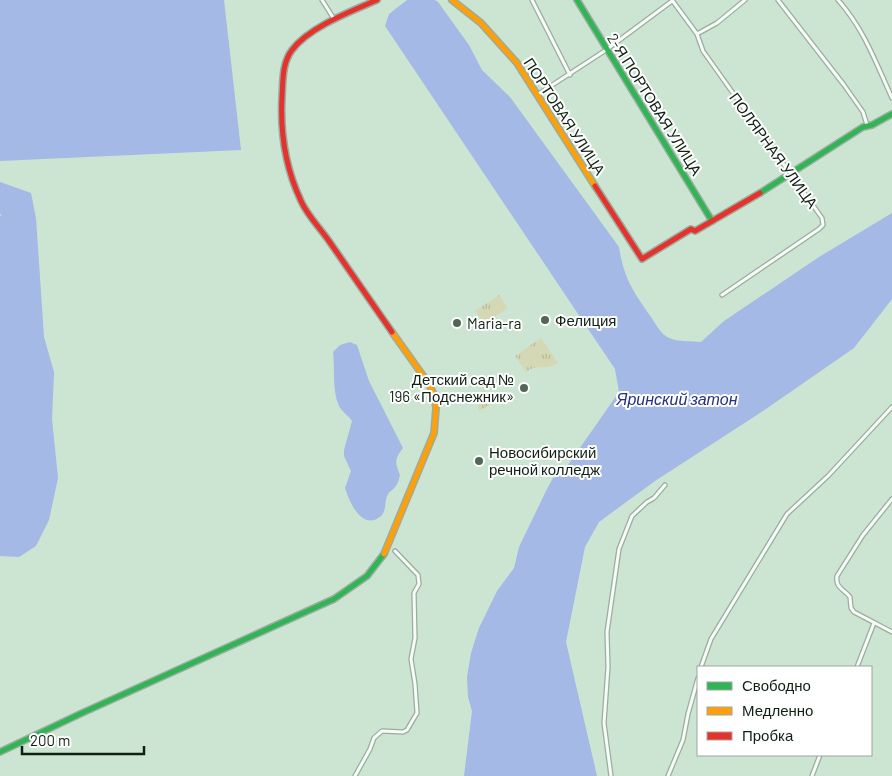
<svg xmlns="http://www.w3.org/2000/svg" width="892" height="776" font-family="Barlow,sans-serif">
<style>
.grass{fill:#d5d8b5}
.park{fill:url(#park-tufts)}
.water{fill:#a4b9e5}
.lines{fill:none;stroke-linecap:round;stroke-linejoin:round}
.street-casing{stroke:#9aad9f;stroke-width:5.5}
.fast-casing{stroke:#9aad9f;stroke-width:8}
.slow-casing{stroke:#9aad9f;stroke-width:8}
.jam-casing{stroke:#9aad9f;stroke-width:8}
.street{stroke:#f7fbf8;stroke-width:3}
.fast{stroke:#30b455;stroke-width:5}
.slow{stroke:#ff9f0a;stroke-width:5}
.jam{stroke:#e5322d;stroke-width:5}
.poi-dot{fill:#526556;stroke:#fff;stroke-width:2}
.labels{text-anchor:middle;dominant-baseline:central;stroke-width:4;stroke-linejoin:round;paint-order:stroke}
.street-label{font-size:15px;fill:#102114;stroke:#fff}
.poi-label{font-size:15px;fill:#102114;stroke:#fff;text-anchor:start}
.water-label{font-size:16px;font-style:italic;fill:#263181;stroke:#fff}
</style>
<defs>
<pattern id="park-tufts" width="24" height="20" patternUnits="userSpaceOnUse" patternTransform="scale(1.25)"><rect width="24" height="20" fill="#d5d8b5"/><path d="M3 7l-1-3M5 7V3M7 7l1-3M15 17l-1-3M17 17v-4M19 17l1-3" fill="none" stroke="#b6b99b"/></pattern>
</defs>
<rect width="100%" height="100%" fill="#cce4d2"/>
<!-- grass -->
<path class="grass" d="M550,448L554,455L544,462L539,455Z"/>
<!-- park -->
<path class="park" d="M499,295L508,308L484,324L475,311Z
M541,338L558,363C547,371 538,363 526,372L515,356Z
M484,389L493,403L479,411L478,405L481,403L477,398Z"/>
<!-- water -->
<path class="water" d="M0,0H224L241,150L0,161Z
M407,0H435L438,2L469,45L482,70L510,97L619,247C624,279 633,291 651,317C656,325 661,334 669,338C679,342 691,341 701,342L724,321L819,257L892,213V299L854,348L763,411L655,481L599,522L585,547L566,642L597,776H464L472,711L468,697L467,677L471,653L479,628L497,591L514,568L519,547L547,489L553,478L561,475L619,392L615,369L385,26L389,14Z
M0,182L31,193L36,218L44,337L54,372L52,419L58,478L49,520L36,546L19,557L0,556V216L2,215L0,214Z
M350,342L357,345L369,381L403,448C394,460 395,462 400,475C399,479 398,483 396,486C393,490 390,491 388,494C384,501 387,510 381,516C362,532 349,501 345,488L351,471L344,456V450L352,421C348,415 341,411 339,406C332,391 335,369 333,352L340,345Z"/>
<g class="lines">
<!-- street casing -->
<g class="street-casing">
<path id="street" d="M322,0L334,19
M532,0L570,75
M672,0L697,34L703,51L822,218L823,225L819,229L722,295
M778,0L844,85L863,112L867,125
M838,0C864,29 876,63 892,98
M697,34L717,23L745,0
M537,95L606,50L672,1
M892,499L863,535L837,576C835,588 844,589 850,597L851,608L854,612L892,632
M701,667L711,639L787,514L828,476L892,407
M857,667L874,623
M355,776L370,749L374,738L382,731L403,732L407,730L417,713L415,684L411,659L415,638L414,593L419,584L418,575L395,551
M611,776L604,723L608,667L607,632L619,549L632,516L647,502L654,498L665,485
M668,776L683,740L688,714L698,678
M812,776L820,755"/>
</g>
<!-- fast casing -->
<g class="fast-casing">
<path id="fast" d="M577,0L712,221
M760,193L863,127L872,125L892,114
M0,752L82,713L334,599L367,576L384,554"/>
</g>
<!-- slow casing -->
<g class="slow-casing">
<path id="slow" d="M452,0L481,23L517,63L595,186
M384,554L434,433L436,408L434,395L429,384L392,332"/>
</g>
<!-- jam casing -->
<g class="jam-casing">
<path id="jam" d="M377,0C352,11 309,27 292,50C282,63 283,81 282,97C280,134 285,167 301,201C307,215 320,228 329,241C350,271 371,302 392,332
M595,186L642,259L691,229L695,231L760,193"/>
</g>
<!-- street -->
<use href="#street" class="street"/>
<!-- fast -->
<use href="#fast" class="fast"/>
<!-- slow -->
<use href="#slow" class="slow"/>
<!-- jam -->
<use href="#jam" class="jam"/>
</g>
<!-- markers -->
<g class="poi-dot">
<circle cx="545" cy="320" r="5"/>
<circle cx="457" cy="323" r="5"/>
<circle cx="524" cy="388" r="5"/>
<circle cx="479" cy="461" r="5"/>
</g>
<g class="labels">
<!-- street labels -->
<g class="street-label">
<text transform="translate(655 104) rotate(58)">2-Я ПОРТОВАЯ УЛИЦА</text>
<text transform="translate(565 116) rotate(57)">ПОРТОВАЯ УЛИЦА</text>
<text transform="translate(774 150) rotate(54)">ПОЛЯРНАЯ УЛИЦА</text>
</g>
<!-- poi labels -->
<g class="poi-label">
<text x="555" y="320">Фелиция</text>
<text x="467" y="323">Maria-ra</text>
<text x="514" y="379" text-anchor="end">Детский сад №<tspan x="514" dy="17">196 «Подснежник»</tspan></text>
<text x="489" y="452">Новосибирский<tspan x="489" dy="17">речной колледж</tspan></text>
</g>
<!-- water labels -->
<g class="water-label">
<text x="677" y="398">Яринский затон</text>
</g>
</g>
<!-- legend -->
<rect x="697" y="666" width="175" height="90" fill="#ffffff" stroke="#9fa6a1"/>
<rect x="707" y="682" width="25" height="8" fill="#30b455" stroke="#9fa6a1"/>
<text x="742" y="691" font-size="15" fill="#102114">Свободно</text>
<rect x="707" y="707" width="25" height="8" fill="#ff9f0a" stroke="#9fa6a1"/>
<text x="742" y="716" font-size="15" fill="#102114">Медленно</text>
<rect x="707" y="732" width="25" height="8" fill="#e5322d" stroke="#9fa6a1"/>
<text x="742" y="741" font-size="15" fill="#102114">Пробка</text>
<!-- scale -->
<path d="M22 746v8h122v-8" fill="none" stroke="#102114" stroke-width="2.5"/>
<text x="30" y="746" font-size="15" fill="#102114" stroke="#ffffff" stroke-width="4" paint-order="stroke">200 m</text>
</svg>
